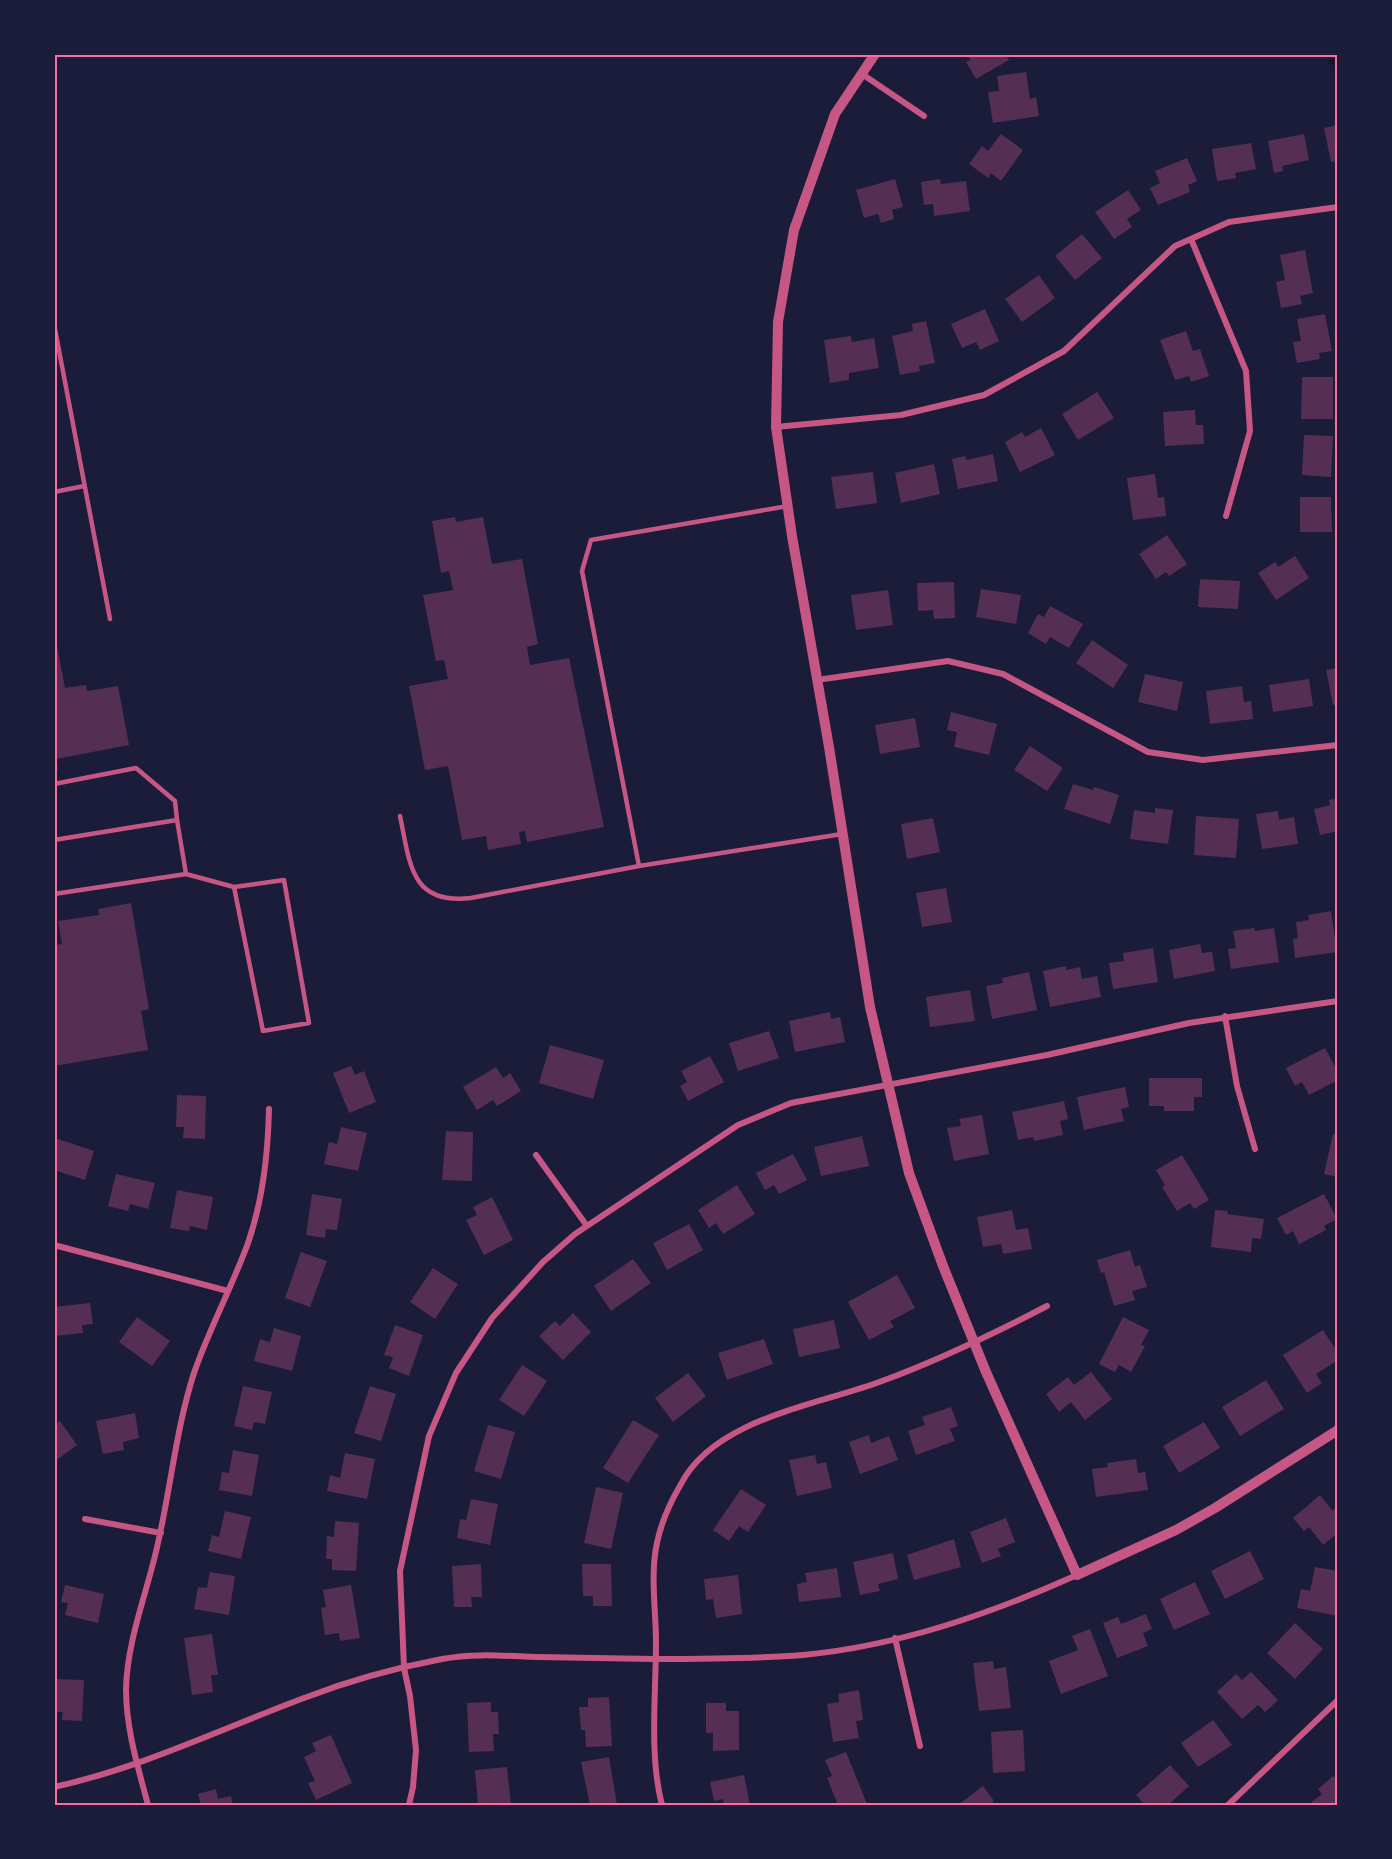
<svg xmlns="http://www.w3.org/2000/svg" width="1392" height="1859" font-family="'Fira Sans',sans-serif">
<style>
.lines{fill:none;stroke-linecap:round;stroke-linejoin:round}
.stream{stroke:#12122b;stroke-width:5}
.building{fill:#542f53}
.service{stroke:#c65784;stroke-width:4.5}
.minor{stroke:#c65784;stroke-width:6}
.tertiary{stroke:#c65784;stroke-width:10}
.neatline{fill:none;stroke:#ff6b9d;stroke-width:2}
</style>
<rect width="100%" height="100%" fill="#1b1b3a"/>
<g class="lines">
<!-- stream -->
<path class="stream" d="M1331,62L1338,61"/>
</g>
<!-- building -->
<path class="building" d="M967,54H1006L1009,60L976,79L966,62L970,60Z
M1026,72L1030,99L1036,97L1039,116L993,123L988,92L999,91L997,76Z
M1338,125V161L1331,162L1324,128Z
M1001,134L1023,150L1001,181L991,173L988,178L969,164L982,146L988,151Z
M1304,134L1309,160L1282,166L1283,171L1274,173L1268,141Z
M1251,143L1256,169L1235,173L1236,178L1217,181L1212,149Z
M1187,158L1197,181L1188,185L1190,192L1158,205L1150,188L1160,183L1155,171Z
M895,179L903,207L892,210L894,219L881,223L878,214L864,218L856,190Z
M940,179L941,184L966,181L970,211L934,216L933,204L924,205L921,182Z
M1128,190L1141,210L1127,219L1132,227L1114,239L1095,212Z
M1082,234L1102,258L1075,280L1055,256Z
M1305,250L1313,293L1300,296L1302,304L1281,308L1276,282L1285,280L1280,255Z
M1039,275L1055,298L1022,322L1005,299Z
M985,309L999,341L980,350L976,342L962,348L951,324Z
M1325,314L1332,351L1319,353L1320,359L1297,363L1293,342L1301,341L1297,319Z
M926,321L935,363L919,366L920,371L900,375L892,336L913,331L912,324Z
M1186,331L1193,351L1200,349L1209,376L1191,382L1189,376L1175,380L1160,340Z
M851,336L852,342L874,338L879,368L849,373V380L830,383L824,340Z
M1302,377H1333V419H1301Z
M1097,392L1114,418L1078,440L1062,414Z
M1195,410L1196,425H1203L1204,444L1165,446L1163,412Z
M1041,428L1055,455L1020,472L1005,442L1022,432L1025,437Z
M1304,435L1333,436L1331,477L1302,475Z
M993,454L998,481L958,489L952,459L965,456L966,460Z
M934,464L940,494L901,503L895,473Z
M873,472L877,503L836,509L831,477Z
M1155,474L1158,498L1164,497L1166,516L1133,520L1127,478Z
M1300,497H1331L1332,532H1300Z
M455,517L456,522L483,517L492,564L522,559L538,644L527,647L530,665L569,658L604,827L527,842L525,831L519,832L521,844L488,850L486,836L462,840L448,766L425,770L409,686L448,679L444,660L436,661L423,595L453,590L449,571L441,573L432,521Z
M1167,535L1187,564L1169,576L1166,572L1156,579L1139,554Z
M1295,556L1309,578L1276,600L1258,573L1275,562L1278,567Z
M1200,579L1240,581L1238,609L1198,607Z
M954,582L955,618L934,619L933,610L918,611L917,583Z
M981,589L1021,595L1016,624L976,617Z
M888,590L893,625L856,630L851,595Z
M1050,606L1083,624L1069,648L1050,637L1046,644L1028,633L1038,614L1044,617Z
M55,634L65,688L86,685L87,691L118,686L129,745L56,759L58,770L54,771Z
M1092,640L1128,665L1113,688L1076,663Z
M1338,668V704L1333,705L1326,670Z
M1145,674L1183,682L1177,711L1138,702Z
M1309,679L1313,706L1273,712L1269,685Z
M1242,686L1244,702L1251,701L1253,719L1210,724L1206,691Z
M951,712L997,724L989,755L954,747L957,732L947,730Z
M915,718L920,747L880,754L875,725Z
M1030,746L1063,768L1047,791L1014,770Z
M1073,784L1093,790L1094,787L1119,795L1110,824L1064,809Z
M1338,798V831L1320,835L1314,809L1330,805L1329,800Z
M1155,808L1173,810L1168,844L1130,839L1134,810L1155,813Z
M1278,811L1279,820L1294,817L1298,844L1262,849L1256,814Z
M1196,816L1239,819L1236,858L1194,855Z
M933,818L940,852L907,859L901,824Z
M946,888L952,922L922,927L916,893Z
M131,903L149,1009L141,1011L148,1050L54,1066V945L62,944L58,921L99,915L98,909Z
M1331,911L1337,952L1295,958L1293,939L1298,938L1296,922L1309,920L1308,915Z
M1254,928L1255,931L1274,928L1279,962L1231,969L1228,949L1236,948L1233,931Z
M1200,944L1202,953L1212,952L1215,971L1174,979L1169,950Z
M1153,948L1158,982L1113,989L1109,963L1124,961L1123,953Z
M1066,966V970L1080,967L1082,979L1097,976L1101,997L1050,1007L1043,971Z
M1029,972L1037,1010L992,1019L986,986L1003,983L1002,978Z
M970,990L975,1021L930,1027L926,997Z
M830,1012L831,1019L840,1017L845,1042L795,1052L789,1021Z
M769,1031L779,1058L738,1071L729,1043Z
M550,1045L604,1060L593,1099L539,1083Z
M1325,1048L1338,1072V1080L1309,1095L1302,1082L1295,1086L1286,1068Z
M710,1056L724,1082L688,1101L680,1086L687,1082L681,1071Z
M351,1066L355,1075L364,1071L376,1102L349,1113L333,1073Z
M496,1067L503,1078L510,1073L521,1091L497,1106L493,1100L477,1110L463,1087Z
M1149,1078H1202V1097H1194V1111H1164V1106H1149Z
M1125,1087L1129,1107L1121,1109L1124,1121L1084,1130L1077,1097Z
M177,1095L206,1096L205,1139L183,1138L184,1127H176Z
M1064,1101L1068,1119L1060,1121L1063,1135L1034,1141L1033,1137L1018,1140L1012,1112Z
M982,1115L989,1154L954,1161L947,1128L961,1126L959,1119Z
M341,1127L367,1133L358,1171L324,1164L329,1142L337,1144Z
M446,1131L473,1132L472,1181L442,1180Z
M1333,1134L1338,1135V1177L1324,1174Z
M862,1136L869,1166L821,1176L814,1147Z
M55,1138L94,1151L85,1180L54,1170Z
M793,1154L807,1180L779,1194L774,1185L765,1190L756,1173Z
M1182,1155L1209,1200L1194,1209L1190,1203L1177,1211L1162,1187L1165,1185L1156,1170Z
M116,1174L155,1183L148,1209L130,1204L128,1211L108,1206Z
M737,1185L755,1214L723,1234L716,1223L709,1228L698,1210Z
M177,1190L213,1197L207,1230L190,1226L189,1231L170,1228Z
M312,1194L342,1199L337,1230L326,1229L325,1238L306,1235Z
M1324,1194L1337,1219L1324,1226L1326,1230L1299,1244L1293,1231L1286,1235L1277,1218Z
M492,1197L513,1240L484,1255L466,1220L477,1215L473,1207Z
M1012,1210L1016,1230L1028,1228L1032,1249L1003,1254L1001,1244L983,1247L977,1217Z
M1215,1210L1228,1211L1227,1214L1264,1219L1261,1239L1252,1238L1251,1252L1211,1247Z
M689,1224L703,1250L667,1270L653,1243Z
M1130,1250L1135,1267L1140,1265L1147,1287L1132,1291L1135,1300L1114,1306L1104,1272L1101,1273L1097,1260Z
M301,1252L327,1261L310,1307L285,1298Z
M633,1259L651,1283L611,1311L594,1286Z
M433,1268L458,1284L435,1319L410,1302Z
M897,1275L915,1308L890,1321L894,1327L869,1340L848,1302Z
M90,1303L93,1324L82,1325L83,1333L54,1336V1307Z
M573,1313L591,1332L563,1360L539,1336L555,1321L560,1326Z
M137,1317L170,1341L152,1366L119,1342Z
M1123,1317L1149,1330L1141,1345L1145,1346L1131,1372L1119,1365L1115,1372L1099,1364Z
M834,1320L840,1348L799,1357L793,1329Z
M395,1325L423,1335L409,1376L389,1368L393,1357L384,1355Z
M274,1328L301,1336L292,1371L254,1361L260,1339L270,1342Z
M1323,1330L1338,1353V1360L1316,1374L1322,1383L1307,1393L1283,1355Z
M764,1339L773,1364L727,1380L718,1353Z
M522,1365L547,1381L524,1416L499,1400Z
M1091,1372L1112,1399L1085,1420L1071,1402L1059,1412L1046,1394L1068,1377L1074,1385Z
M688,1373L706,1396L673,1422L655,1398Z
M1266,1380L1284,1409L1240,1436L1222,1407Z
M243,1386L272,1392L265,1424L254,1422L252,1430L234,1426Z
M370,1386L396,1394L381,1441L354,1433Z
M951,1407L958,1426L950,1429L955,1441L916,1455L908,1431L925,1425L922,1417Z
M135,1413L139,1438L123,1442L124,1450L103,1454L96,1421Z
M633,1420L659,1435L628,1483L603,1468Z
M60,1421L77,1445L54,1462V1425Z
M1204,1422L1220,1448L1179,1473L1163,1446Z
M488,1425L515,1432L501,1479L474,1471Z
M869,1435L871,1443L889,1436L898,1460L860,1474L849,1442Z
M233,1450L259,1455L252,1496L219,1490L222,1472L229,1473Z
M345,1453L375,1459L367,1499L327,1491L330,1475L340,1478Z
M815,1455L817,1464L826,1462L832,1488L797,1496L789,1460Z
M1136,1459L1138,1473L1145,1472L1148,1490L1096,1497L1092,1469L1108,1467L1107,1463Z
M596,1487L623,1493L611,1549L584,1543Z
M741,1489L766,1505L748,1532L739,1526L729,1541L713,1530Z
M1320,1495L1332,1510L1338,1507V1533L1323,1545L1309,1527L1304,1531L1293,1518Z
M471,1499L498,1504L490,1545L457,1538L460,1519L466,1520Z
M225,1511L251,1517L241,1559L208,1551L212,1535L219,1537Z
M1006,1518L1015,1542L998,1549L1001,1556L982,1563L970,1532Z
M335,1521L359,1523L356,1571L332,1570V1559H326L327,1536L334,1537Z
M954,1539L961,1567L914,1580L907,1555Z
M1250,1551L1264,1579L1225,1599L1211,1571Z
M893,1553L898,1579L878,1584L880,1591L860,1595L853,1562Z
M481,1564L482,1597H471L472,1607H454L452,1566Z
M582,1564H611L612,1606H593V1596H583Z
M1315,1567L1338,1571V1616L1297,1608L1301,1589L1310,1591Z
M837,1568L841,1597L799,1602L797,1584L807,1582L805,1573Z
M210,1572L235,1576L229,1615L194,1609L198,1587L207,1588Z
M738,1575L742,1614L716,1618L713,1599L706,1600L704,1579Z
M1195,1582L1210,1614L1174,1630L1160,1599Z
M65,1585L104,1594L98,1623L65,1615L68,1603L61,1602Z
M351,1585L360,1638L340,1641L339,1633L325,1635L321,1608L326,1607L323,1590Z
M1146,1614L1152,1629L1143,1633L1148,1646L1117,1658L1103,1623L1118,1617L1121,1624Z
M1295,1623L1323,1649L1295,1679L1267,1653Z
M1090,1629L1108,1676L1061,1694L1049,1661L1078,1650L1072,1636Z
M212,1634L218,1675H211L213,1692L192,1695L184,1638Z
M993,1661L994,1669L1006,1667L1011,1708L979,1711L973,1663Z
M1251,1672L1278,1700L1265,1712L1258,1705L1242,1719L1217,1692L1236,1674L1242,1680Z
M55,1679L84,1680L82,1721L62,1720L63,1712H54Z
M859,1690L863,1720L856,1721L859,1738L833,1742L827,1704L839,1702L838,1694Z
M609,1697L612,1746L586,1747L585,1730H581L579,1707H588V1698Z
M491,1702V1712H498L499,1734H493L494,1751L469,1752L467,1703Z
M706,1703H726V1711H739V1750L713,1751V1733H706Z
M1213,1720L1232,1745L1198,1767L1181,1743Z
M1023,1730L1025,1771L993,1773L991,1732Z
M331,1735L352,1783L316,1800L308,1783L315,1781L304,1757L316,1751L312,1743Z
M846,1752L867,1804L865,1805H838L827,1778L832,1776L825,1760Z
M609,1757L617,1805H590L581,1762Z
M1170,1765L1189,1786L1168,1805H1145L1136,1795Z
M507,1767L511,1805H478L475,1770Z
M744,1775L750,1805H724L723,1799L714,1801L710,1782Z
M1333,1776L1338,1781V1805H1308L1322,1794L1318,1789Z
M983,1786L994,1801L989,1805H958Z
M216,1789L218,1799L231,1796L233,1805H201L198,1794Z"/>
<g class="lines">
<!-- service -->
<path class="service" d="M54,324L110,619
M54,492L84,486
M788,506L591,540L582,571L639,866L842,834
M54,784L136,768L175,801L177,820
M400,816C410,863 410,905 471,898L639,866
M54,840L177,820L186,874L234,887L284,880L309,1023L263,1031L234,887
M54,894L186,874"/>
<!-- minor -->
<path class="minor" d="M862,74L924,116
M1191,239L1246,371L1250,431L1226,516
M776,427L901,415L984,395L1064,351L1175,246L1229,222L1338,207
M817,680L948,661L1003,674L1148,752L1203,760L1338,745
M1225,1016L1237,1086L1255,1149
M536,1155L587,1226
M54,1245L228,1291
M85,1519L161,1533
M895,1638L920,1746
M54,1787C141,1768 221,1729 304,1698C348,1681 395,1668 442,1659C473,1653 506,1656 537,1657C576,1658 615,1658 654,1659C703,1659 753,1659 803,1655C898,1646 990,1614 1077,1575
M148,1805C138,1767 126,1729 126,1689C127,1640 148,1590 158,1543C171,1486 176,1429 194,1373C209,1329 232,1287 248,1243C263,1200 268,1154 269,1109
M409,1805L413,1787L416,1750L410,1696L404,1668L400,1571L429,1436L456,1373L492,1318L543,1262L575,1234L738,1125L791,1103L1047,1055L1189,1023L1338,1001
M662,1805C649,1756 656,1693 656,1642C656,1611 650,1574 657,1543C661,1523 671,1501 681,1484C715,1418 819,1405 882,1381C939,1360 993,1334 1047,1306
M1228,1805L1338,1700"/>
<!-- tertiary -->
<path class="tertiary" d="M875,54L835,114L794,230L778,322L776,427L792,536L829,747L870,1007L909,1173L943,1266L986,1372L1077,1575L1176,1530L1215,1508L1338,1430"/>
</g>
<!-- border -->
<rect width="1392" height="1859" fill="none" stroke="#1b1b3a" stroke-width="111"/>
<rect x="56" y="56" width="1280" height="1748" class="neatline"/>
</svg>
